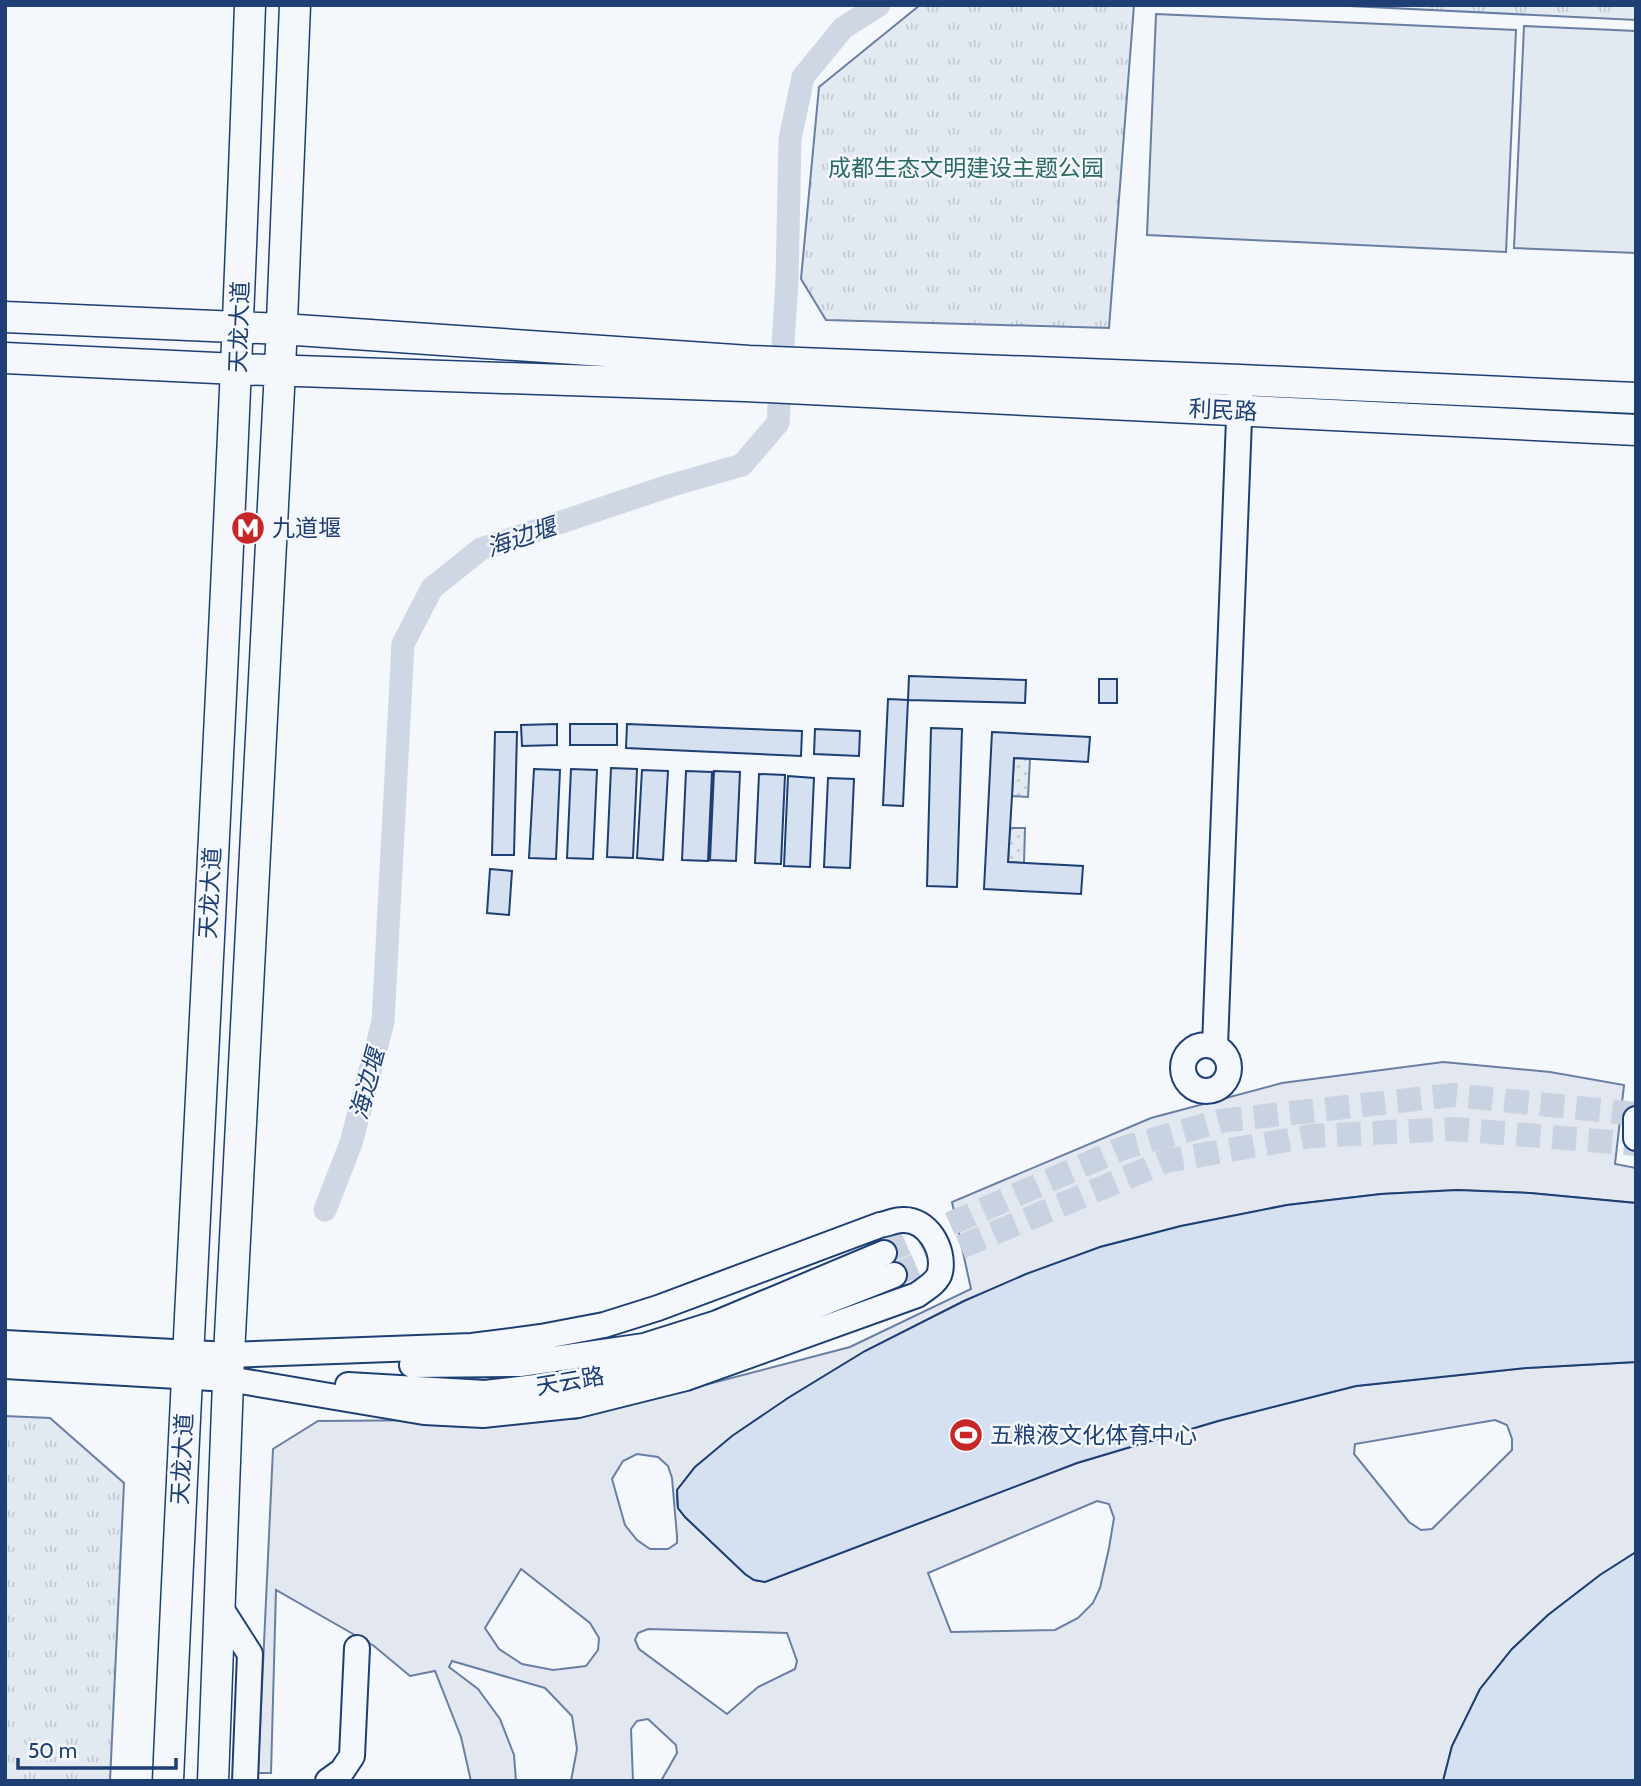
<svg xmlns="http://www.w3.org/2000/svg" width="1641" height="1786" font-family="Cabin,'Noto Sans SC',sans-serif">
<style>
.grass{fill:url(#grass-dots);stroke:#687fa3;stroke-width:2}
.park{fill:url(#park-tufts);stroke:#687fa3;stroke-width:2}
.garden{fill:#e3e9f0;stroke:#687fa3;stroke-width:2}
.parking{fill:#e3e8f0;stroke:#687fa3;stroke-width:2;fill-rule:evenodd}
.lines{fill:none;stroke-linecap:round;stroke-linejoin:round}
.canal{stroke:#cfd7e4;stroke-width:23}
.building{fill:#d5e0f0;stroke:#1d3f73;stroke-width:2}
.minor-tunnel{stroke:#c9d2e0;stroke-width:24;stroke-dasharray:24 12;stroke-linecap:butt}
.minor-casing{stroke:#1d3f73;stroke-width:28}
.major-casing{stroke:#1d3f73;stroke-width:33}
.minor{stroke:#f4f7fb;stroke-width:24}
.major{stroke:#f4f7fb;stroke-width:30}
.labels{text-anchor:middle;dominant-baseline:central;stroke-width:5;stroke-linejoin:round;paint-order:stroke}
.park-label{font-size:23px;fill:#2c6c60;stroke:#f4f7fb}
.street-label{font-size:23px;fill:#1d3f73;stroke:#f4f7fb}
.poi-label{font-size:23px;fill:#1d3f73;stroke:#f4f7fb;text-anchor:start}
.water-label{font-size:24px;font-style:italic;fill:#1d3f73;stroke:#f4f7fb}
</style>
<defs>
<pattern id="grass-dots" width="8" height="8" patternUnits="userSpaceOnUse" patternTransform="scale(1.75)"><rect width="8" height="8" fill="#e3e9f0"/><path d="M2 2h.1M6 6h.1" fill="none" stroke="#c2c9d1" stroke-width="1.8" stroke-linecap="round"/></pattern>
<pattern id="park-tufts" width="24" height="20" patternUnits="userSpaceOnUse" patternTransform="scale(1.75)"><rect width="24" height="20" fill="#e3e9f0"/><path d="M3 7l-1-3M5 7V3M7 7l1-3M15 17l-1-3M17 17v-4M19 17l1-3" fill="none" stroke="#c2c9d1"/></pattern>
</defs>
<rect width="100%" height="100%" fill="#f4f7fb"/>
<!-- grass -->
<path class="grass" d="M1014,758L1030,759L1028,797L1012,796Z
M1010,828H1025L1024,863L1008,862Z"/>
<!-- park -->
<path class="park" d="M920,5H1134L1109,328L826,320L801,279L819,87Z
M1329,5H1636V20Z
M5,1416L50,1418L124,1483L110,1781H5Z"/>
<!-- garden -->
<path class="garden" d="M1156,14L1516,30L1506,252L1147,235Z
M1524,26L1636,31V253L1514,248Z"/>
<!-- parking -->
<path class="parking" d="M1443,1062L1550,1072L1624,1085L1615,1164L1636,1168V1203L1530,1193L1457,1190L1381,1194L1287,1205L1181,1226L1100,1247L964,1301L865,1351L788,1398L695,1467L677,1490V1499L678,1508L685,1517L745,1574L754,1580L765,1582L1077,1463L1218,1421L1356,1386L1527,1368L1636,1362V1552L1600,1575L1548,1615L1512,1649L1480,1689L1452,1746L1443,1781H661L677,1753L676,1745L648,1719L637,1721L631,1729L633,1781H571L577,1749L572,1716L545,1688L452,1661L449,1667L478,1689L500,1719L514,1755L516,1781H471L461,1737L435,1671L410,1676L374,1646L276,1590L271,1773H258L273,1449L318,1421L575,1419L850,1347L971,1289L952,1202L1151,1118L1282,1083ZM1495,1420L1507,1425L1512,1439V1450L1432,1529L1421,1530L1409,1522L1354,1454L1355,1444ZM637,1454L658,1457L668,1466L672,1478L677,1536V1543L668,1549H650L637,1540L625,1525L612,1479L623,1461ZM1097,1501L1109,1504L1114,1518L1109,1548L1100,1588L1093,1603L1078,1618L1055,1630L951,1632L928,1573ZM521,1569L590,1623L599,1638L598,1650L586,1666L553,1670L522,1664L499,1649L485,1628ZM648,1629L787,1633L797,1661L795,1669L758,1687L727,1714L639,1649L635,1640L638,1633Z"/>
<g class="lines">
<!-- canal -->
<path class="canal" d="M325,1210L351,1143L383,1022L403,644L432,588L481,549L669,486L742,465L778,423L787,281L790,139L803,77L843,28L879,5"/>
</g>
<!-- building -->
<path class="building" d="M909,676L1026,680L1025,703L908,700Z
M1099,679H1117V703H1099Z
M888,699L908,700L903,806L883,805Z
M557,724V745L522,746L521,725Z
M570,724H617V745H570Z
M627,724L802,731L801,756L626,748Z
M931,728L962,729L957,887L927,886Z
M815,729L860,731L859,756L814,754Z
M495,732H517L514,855H492Z
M992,732L1090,737L1088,762L1014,758L1012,796L1008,862L1083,866L1081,894L984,889Z
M611,768L637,769L633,858L607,857Z
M534,769L560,770L556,859L529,858Z
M571,769L597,770L593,859L567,858Z
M642,770L668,771L663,860L637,858Z
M686,771L712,772L708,861L682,860Z
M714,771L740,772L736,861L710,860Z
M759,774L785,775L781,864L755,863Z
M788,776L814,778L810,867L784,866Z
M828,778L854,779L850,868L824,867Z
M490,869L512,871L509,915L487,913Z
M1457,1190L1530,1193L1636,1203V1362L1527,1368L1356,1386L1218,1421L1077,1463L765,1582L754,1580L745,1574L685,1517L678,1508L677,1490L695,1467L732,1436L788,1398L865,1351L964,1301L1026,1274L1100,1247L1181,1226L1287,1205L1381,1194Z
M1636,1552V1781H1443L1452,1746L1480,1689L1512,1649L1548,1615L1600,1575Z"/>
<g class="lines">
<!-- minor-tunnel -->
<path class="minor-tunnel" d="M884,1253L1123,1148L1220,1121L1453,1095L1636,1114
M894,1275L1166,1161L1311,1136L1453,1129L1636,1144"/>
<!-- minor casing -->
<g class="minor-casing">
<path id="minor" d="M1183 1068a23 23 0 1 1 46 0a23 23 0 1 1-46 0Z
M1215,1046L1240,393
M1636,1119V1138
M5,1343L229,1355L472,1346L541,1337L604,1325L658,1308L880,1225C887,1224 895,1220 902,1220C927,1218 945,1249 940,1272C938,1282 925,1289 917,1295L686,1378L578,1405L483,1415L424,1412L229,1379L5,1366
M412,1365L520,1364L644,1346L717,1323L884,1253
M348,1385L485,1393L568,1383L689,1356L894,1275
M220,1607L250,1654L245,1781
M328,1781L342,1771L352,1756L357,1648"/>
</g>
<!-- major casing -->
<g class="major-casing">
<path id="major" d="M5,317L282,329L749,361L1240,380L1636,398
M5,358L237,369L745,386L1636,430
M168,1781C194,1189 230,597 250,5
M213,1781L229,1355L280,370L295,5"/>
</g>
<!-- minor -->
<use href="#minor" class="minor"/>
<!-- major -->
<use href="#major" class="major"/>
</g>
<!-- icons -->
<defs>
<g id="metro-disc" transform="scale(1.75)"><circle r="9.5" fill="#c62828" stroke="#f4f7fb"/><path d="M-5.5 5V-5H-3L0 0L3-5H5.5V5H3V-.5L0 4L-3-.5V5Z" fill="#fff"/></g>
<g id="stadium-disc" transform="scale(1.75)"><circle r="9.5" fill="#c62828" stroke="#f4f7fb"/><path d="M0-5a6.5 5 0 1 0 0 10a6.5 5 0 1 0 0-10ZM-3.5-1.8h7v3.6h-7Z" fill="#fff"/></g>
</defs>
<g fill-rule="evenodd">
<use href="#metro-disc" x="248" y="528"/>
<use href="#stadium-disc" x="966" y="1435"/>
</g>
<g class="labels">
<!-- park labels -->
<g class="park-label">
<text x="966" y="168">成都生态文明建设主题公园</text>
</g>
<!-- street labels -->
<g class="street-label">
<text transform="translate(239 327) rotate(-88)">天龙大道</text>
<text transform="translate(1223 410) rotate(3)">利民路</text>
<text transform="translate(210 893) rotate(-87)">天龙大道</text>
<text transform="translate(570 1381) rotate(-10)">天云路</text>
<text transform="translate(182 1459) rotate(-87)">天龙大道</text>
</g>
<!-- poi labels -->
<g class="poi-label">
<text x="272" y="528">九道堰</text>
<text x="990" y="1435">五粮液文化体育中心</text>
</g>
<!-- water labels -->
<g class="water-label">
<text transform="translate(521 537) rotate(-19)">海边堰</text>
<text transform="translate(367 1084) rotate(-75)">海边堰</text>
</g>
</g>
<!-- border -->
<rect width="1641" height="1786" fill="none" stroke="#1d3f73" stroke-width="14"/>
<!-- scale -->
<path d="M18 1758v10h158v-10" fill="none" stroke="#1d3f73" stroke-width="3.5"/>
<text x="28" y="1758" font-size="21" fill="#1d3f73" stroke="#f4f7fb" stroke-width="5" paint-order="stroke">50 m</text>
</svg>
